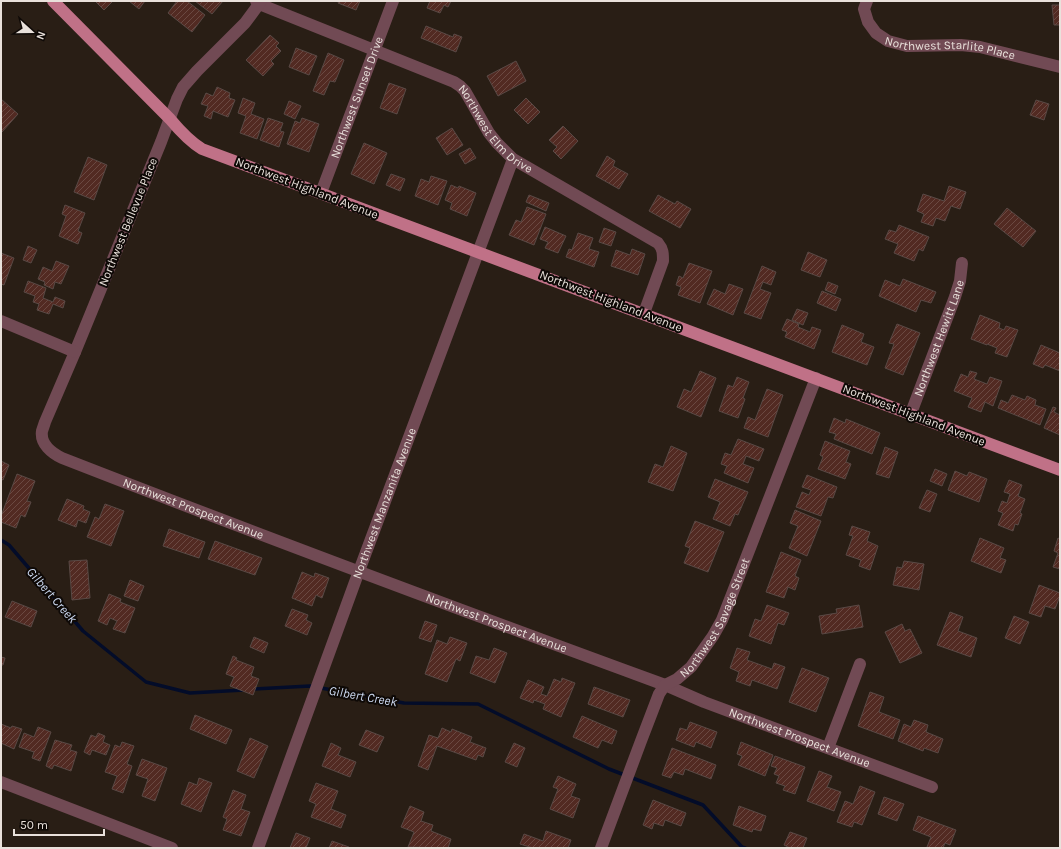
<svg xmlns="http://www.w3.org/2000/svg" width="1061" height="849" font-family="Karla,sans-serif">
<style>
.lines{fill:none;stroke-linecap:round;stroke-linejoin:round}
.stream{stroke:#030c29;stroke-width:3.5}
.building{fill:url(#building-hatch);stroke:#594945}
.minor{stroke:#714a54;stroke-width:12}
.major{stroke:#c07187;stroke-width:12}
.labels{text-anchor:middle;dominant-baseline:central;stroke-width:4;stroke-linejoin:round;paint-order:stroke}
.street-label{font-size:12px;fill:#e9e1db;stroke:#0e0906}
.water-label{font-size:13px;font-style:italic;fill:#cedbf3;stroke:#0e0906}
</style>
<defs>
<pattern id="building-hatch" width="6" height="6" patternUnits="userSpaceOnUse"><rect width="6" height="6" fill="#522a22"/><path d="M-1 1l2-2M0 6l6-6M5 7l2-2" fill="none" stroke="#6b4942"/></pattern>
</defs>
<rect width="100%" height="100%" fill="#291e15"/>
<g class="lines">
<!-- stream -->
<path class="stream" d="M1,540L9,545L83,631L146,682L190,693L244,690
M252,689L310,686L404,703L478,704L609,769L703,805L742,847L745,848"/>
</g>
<!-- building -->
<path class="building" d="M95,1H113L104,10Z
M129,1H145L139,9Z
M177,1H187L205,15L192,32L168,13Z
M195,1H223L212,14Z
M339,1H360L356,10L338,3Z
M430,1H451L448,7L444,5L440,13L427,8Z
M1052,5H1060V25H1054Z
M426,26L453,37L454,34L462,37L456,52L421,38Z
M270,35L279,43L276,46L281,51L271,61L274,64L263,76L246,60Z
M296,48L317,56L309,75L289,67Z
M328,53L344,60L335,82L330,81L324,95L313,91Z
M516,61L526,81L498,96L487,76Z
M389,83L406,89L397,114L380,108Z
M217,87L230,93L229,98L235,100L228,117L213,111L211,119L204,116L208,106L201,104L206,93L213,96Z
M243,98L255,103L251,114L264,119L257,139L240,133L246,116L238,113Z
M526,98L540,112L528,124L514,110Z
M1,99L18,114L2,132H1Z
M1036,100L1049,104L1044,120L1030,115Z
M289,101L301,106L295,119L284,114Z
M268,118L283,123L280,131L284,132L279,147L260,140Z
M302,118L319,124L309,152L287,144L295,121L300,123Z
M563,126L578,141L561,159L553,151L557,147L549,140Z
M452,128L463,145L447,155L436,138Z
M364,143L387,153L374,184L351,174Z
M470,148L476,158L465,164L459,154Z
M607,156L615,161L613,166L628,174L619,189L596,176Z
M88,157L107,165L94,200L74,192Z
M391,174L405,179L400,191L386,185Z
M431,176L447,181L438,205L415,196L421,179L429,182Z
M451,185L458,188L459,186L476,193L467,216L450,209L452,203L445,200Z
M949,186L966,192L960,209L951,206L945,221L936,218L933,226L921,222L924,214L917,211L923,194L944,201Z
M529,195L549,203L546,211L526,202Z
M658,195L675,204L677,201L691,209L680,228L649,211Z
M65,205L85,213L78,231L82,233L78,244L59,236L66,216L62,214Z
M527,207L546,214L534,245L509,235L516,220L521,222Z
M1007,208L1036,231L1023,247L994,224Z
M899,225L929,237L923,251L919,249L914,261L894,253L898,244L885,239L889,230L896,232Z
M545,227L566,236L558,253L545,248L548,242L540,239Z
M604,228L616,232L611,246L599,242Z
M578,233L593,238L589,249L599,252L594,267L566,257L569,249L572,250Z
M28,246L37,250L31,263L23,260Z
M632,249L645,254L638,275L611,266L616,250L630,255Z
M808,252L827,260L820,277L801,270Z
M1,253L14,258L4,285L1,284Z
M56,261L69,266L61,284L55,282L53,289L44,285L45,282L38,279L43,267L52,271Z
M689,263L712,271L700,303L678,295L681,287L676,285L679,276L683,278Z
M762,266L776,272L771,285L763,282L760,289L771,293L761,319L744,313Z
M903,279L936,292L931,303L921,300L916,312L879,296L885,280L900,286Z
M28,281L46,288L43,298L53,302L55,297L65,301L63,308L53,304L49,314L37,310L39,304L33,302L35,296L24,292Z
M828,282L838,286L835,294L825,290Z
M729,284L743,289L733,315L707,304L714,289L725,294Z
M822,291L841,299L836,311L817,303Z
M797,309L808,313L803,325L792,320Z
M980,315L1000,323L999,328L1004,330L1006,326L1018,330L1007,357L995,353L997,348L987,344V345L971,339Z
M787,319L799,324L798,327L810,332L812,327L821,330L814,349L785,337L787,332L782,330Z
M897,324L920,333L903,375L885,368L894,344L889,343Z
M842,325L864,334L861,342L874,347L867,365L832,352Z
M1041,345L1060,353V371L1045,365L1043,368L1033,364Z
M700,371L716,378L701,417L677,407L684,389L691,392Z
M970,371L977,373L974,379L987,384L990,377L1002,381L993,406L985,402L981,412L968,407L972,398L954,391L961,374L968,377Z
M737,377L749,382L743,398L745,399L738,418L719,411L728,385L733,387Z
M767,389L783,395L768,437L744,428L748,417L755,420Z
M1012,395L1025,400L1027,396L1036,400L1035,405L1046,409L1040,425L998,408L1001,400L1008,403Z
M1053,407L1056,408L1054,412L1060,415V435L1044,428Z
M834,418L845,423L846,419L880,433L872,454L834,439L836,434L829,432Z
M738,439L764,449L759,461L746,456L743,464L754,468L748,483L724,473L727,466L721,464L725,453L731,455Z
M825,441L850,451L846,462L851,464L845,479L818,469L823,457L820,455Z
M671,446L687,453L673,491L648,482L655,464L663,467Z
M885,447L898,452L889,478L876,474Z
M1,461L9,465L3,480L1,479Z
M935,469L947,474L942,486L930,481Z
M955,471L967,476L969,472L987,479L979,502L948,490Z
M17,474L35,481L27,501L31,502L25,517L21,515L16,528L1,522V516Z
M807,475L837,487L833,498L828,497L821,516L796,507L802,492L809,495L811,490L802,487Z
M715,479L748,492L738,515L735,514L730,526L713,519L720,502L708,497Z
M1009,480L1022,485L1018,496L1025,499L1020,513L1022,514L1018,525L1015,524L1013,531L998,525L1003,513L998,511L1002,501L1007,503L1010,494L1004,492Z
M927,490L937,494L930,512L919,508Z
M67,499L84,506L83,509L90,512L86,523L78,520L76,527L58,520Z
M105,504L124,511L111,546L87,537L95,517L99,519Z
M795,510L821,521L807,556L789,548L798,526L790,523Z
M695,521L724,532L708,572L684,563L690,548L685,546Z
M852,526L870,532L867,541L878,546L870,570L859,566L861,560L846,555L853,536L849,535Z
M169,529L205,542L199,558L163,546Z
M980,538L1004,548L1000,558L1006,560L1001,573L971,561Z
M1058,538L1060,539V569L1053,567L1058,553L1054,551Z
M215,541L262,558L255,575L208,559Z
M781,552L801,560L795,576L799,578L795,590L788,587L784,598L766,592Z
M87,560L90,598L72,600L69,561Z
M904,561L924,564L919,590L893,585L897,567L902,568Z
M302,572L314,577L315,573L329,578L322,598L316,595L312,606L292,598Z
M130,580L144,586L138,601L124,596Z
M1039,585L1060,593V596L1055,609L1045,606L1041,617L1029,613Z
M109,594L121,599L120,602L135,608L125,633L113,629L117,621L110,618L107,625L98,621Z
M12,601L37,611L31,627L5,617Z
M767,605L789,613L784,625L778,623L771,644L749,636L755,619L761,621Z
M859,605L863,627L822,634L819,616L837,613L836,609Z
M292,609L308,615L306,620L312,623L307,635L285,626Z
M950,612L963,617L958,631L977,638L971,657L937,645Z
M1014,616L1029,622L1020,644L1005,638Z
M425,621L437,625L431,642L419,638Z
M902,624L905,631L910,629L922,653L900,663L885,632Z
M254,637L268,643L264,653L250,647Z
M450,637L467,643L460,661L456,659L447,682L425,674L437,640L447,644Z
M494,648L507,653L495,683L470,673L476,656L489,660Z
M737,648L750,652L747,660L772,669L774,663L785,667L777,689L752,680L750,686L736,681L739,672L730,668Z
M233,656L237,658L236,660L254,667L251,676L259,679L253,695L230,686L234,677L226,674Z
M1,657L5,658L3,665H1Z
M802,668L829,678L816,712L789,702Z
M562,678L575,683L561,717L543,709L545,704L534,700L533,703L520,698L528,680L544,687L541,694L547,696L554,679L561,682Z
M594,687L630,700L623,717L588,704Z
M870,692L884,697L879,712L900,720L893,739L858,726Z
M195,715L232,730L226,744L190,729Z
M582,716L617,731L612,744L602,740L598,748L573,737Z
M914,720L928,725L926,732L943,739L938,753L924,748L923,751L898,741L904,724L911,727Z
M690,722L717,732L711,748L696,742L694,747L676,740L680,728L687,730Z
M1,724L11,728L12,726L22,729L14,749L1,743Z
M38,727L51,732L40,761L32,758L34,752L19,747L24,733L34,737Z
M442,728L451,732L452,729L472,737L470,742L486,748L483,757L478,755L476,760L437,746L428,770L418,766L429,735L438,738Z
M366,730L384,737L377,752L359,745Z
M98,733L105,736L103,742L110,745L106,755L92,750L90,755L84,752L91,735L96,737Z
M250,738L268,746L254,778L237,771Z
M55,740L72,745L70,750L77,752L71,771L54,765L52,769L46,766Z
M122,742L134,746L127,764L132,766L123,793L112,789L117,776L105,772L115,745L120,747Z
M741,742L773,755L765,776L738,765L742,756L737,754Z
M331,743L341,748L338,755L356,762L350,777L322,766Z
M514,743L525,748L517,767L505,762Z
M672,748L716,765L711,779L685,769L683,775L674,772L671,778L662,775Z
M775,756L805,767L795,794L783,790L785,786L776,783L779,776L774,774L777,768L771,766Z
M142,759L167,768L155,801L142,796L148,779L136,775Z
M819,771L832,776L827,787L841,792L834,811L807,801Z
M558,776L576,784L571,796L580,799L573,818L550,809L558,789L553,787Z
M199,778L212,783L201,812L181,804L189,782L197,785Z
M316,783L338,791L331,809L346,815L341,828L311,817L316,804L309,801Z
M860,786L875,792L862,825L854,822L852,827L837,822L845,801L853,804Z
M233,790L246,795L241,809L250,812L241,836L223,830L227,819L223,817Z
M884,797L904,804L897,821L878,814Z
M653,800L686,813L681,826L665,820L663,826L654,823L652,829L643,825Z
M410,806L424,812L421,821L433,825L431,831L451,839L448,848L408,847L414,832L401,827Z
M739,806L766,816L761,831L753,829L752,832L733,825Z
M918,816L956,830L950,845L945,843L943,848H930L927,847L931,837L913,830Z
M546,831L571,840L568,848H533L520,844L524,834L543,841Z
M790,832L807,838L803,848H790L784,845Z
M296,833L310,838L306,848H290Z
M332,841L349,847V848H329Z"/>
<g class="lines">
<!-- minor -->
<g class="minor">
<path id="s1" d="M256,1L259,4L454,82L460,86L465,91L489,133L497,143L513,159L658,243C663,249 663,253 663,261L644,313"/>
<path id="s2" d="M261,1L259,4L245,23L197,71L183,87L177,99L161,142L75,352L45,422C44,425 43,428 42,431C40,444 52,453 62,458C262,536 463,611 665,685L704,702L932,787"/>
<path id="s3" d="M867,1L864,9L868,22L876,33L888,41L907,46L961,45L980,47L1060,67"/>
<path id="s4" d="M321,193L393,1"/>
<path d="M1,321L75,352"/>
<path id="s5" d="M911,413L955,297L960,281L962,263"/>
<path d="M828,748L860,664"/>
<path d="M1,782L172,848"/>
<path id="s6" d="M258,848L359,571L513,159"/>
<path id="s7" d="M601,848L641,741L659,694L665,685L677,679L691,667L713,636L722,620L816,378"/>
</g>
<!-- major -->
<path class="major" d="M53,1L170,119C180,131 189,141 202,149L1060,470"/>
</g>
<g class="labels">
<!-- street labels -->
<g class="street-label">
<text stroke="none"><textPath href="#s3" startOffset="113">Northwest Starlite Place</textPath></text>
<text stroke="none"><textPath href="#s4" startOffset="102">Northwest Sunset Drive</textPath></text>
<text stroke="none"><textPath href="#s1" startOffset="278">Northwest Elm Drive</textPath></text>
<text transform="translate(307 188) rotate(21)">Northwest Highland Avenue</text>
<text transform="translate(128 222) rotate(-68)">Northwest Bellevue Place</text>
<text transform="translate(611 301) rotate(21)">Northwest Highland Avenue</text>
<text stroke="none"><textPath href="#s5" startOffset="80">Northwest Hewitt Lane</textPath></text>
<text transform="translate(914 415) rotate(21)">Northwest Highland Avenue</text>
<text stroke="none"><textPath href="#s6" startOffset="367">Northwest Manzanita Avenue</textPath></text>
<text stroke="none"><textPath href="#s2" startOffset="665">Northwest Prospect Avenue</textPath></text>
<text stroke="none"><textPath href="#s7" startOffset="262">Northwest Savage Street</textPath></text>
<text stroke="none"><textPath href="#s2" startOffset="989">Northwest Prospect Avenue</textPath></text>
<text stroke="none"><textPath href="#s2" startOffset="1313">Northwest Prospect Avenue</textPath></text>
</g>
<!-- water labels -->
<g class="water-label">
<text transform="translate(52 595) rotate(49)">Gilbert Creek</text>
<text transform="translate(363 696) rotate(10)">Gilbert Creek</text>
</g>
</g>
<!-- border -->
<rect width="1061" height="849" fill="none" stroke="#e9e1db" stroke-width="4"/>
<!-- north arrow -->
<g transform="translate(32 32) rotate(111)" stroke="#0e0906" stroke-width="3" paint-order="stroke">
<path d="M0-3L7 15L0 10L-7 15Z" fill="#e9e1db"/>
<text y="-6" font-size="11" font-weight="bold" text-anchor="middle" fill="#e9e1db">N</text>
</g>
<!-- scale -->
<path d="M14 829v6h90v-6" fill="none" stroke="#e9e1db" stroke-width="2"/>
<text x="20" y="829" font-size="12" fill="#e9e1db" stroke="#0e0906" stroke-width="3" paint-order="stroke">50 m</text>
</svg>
